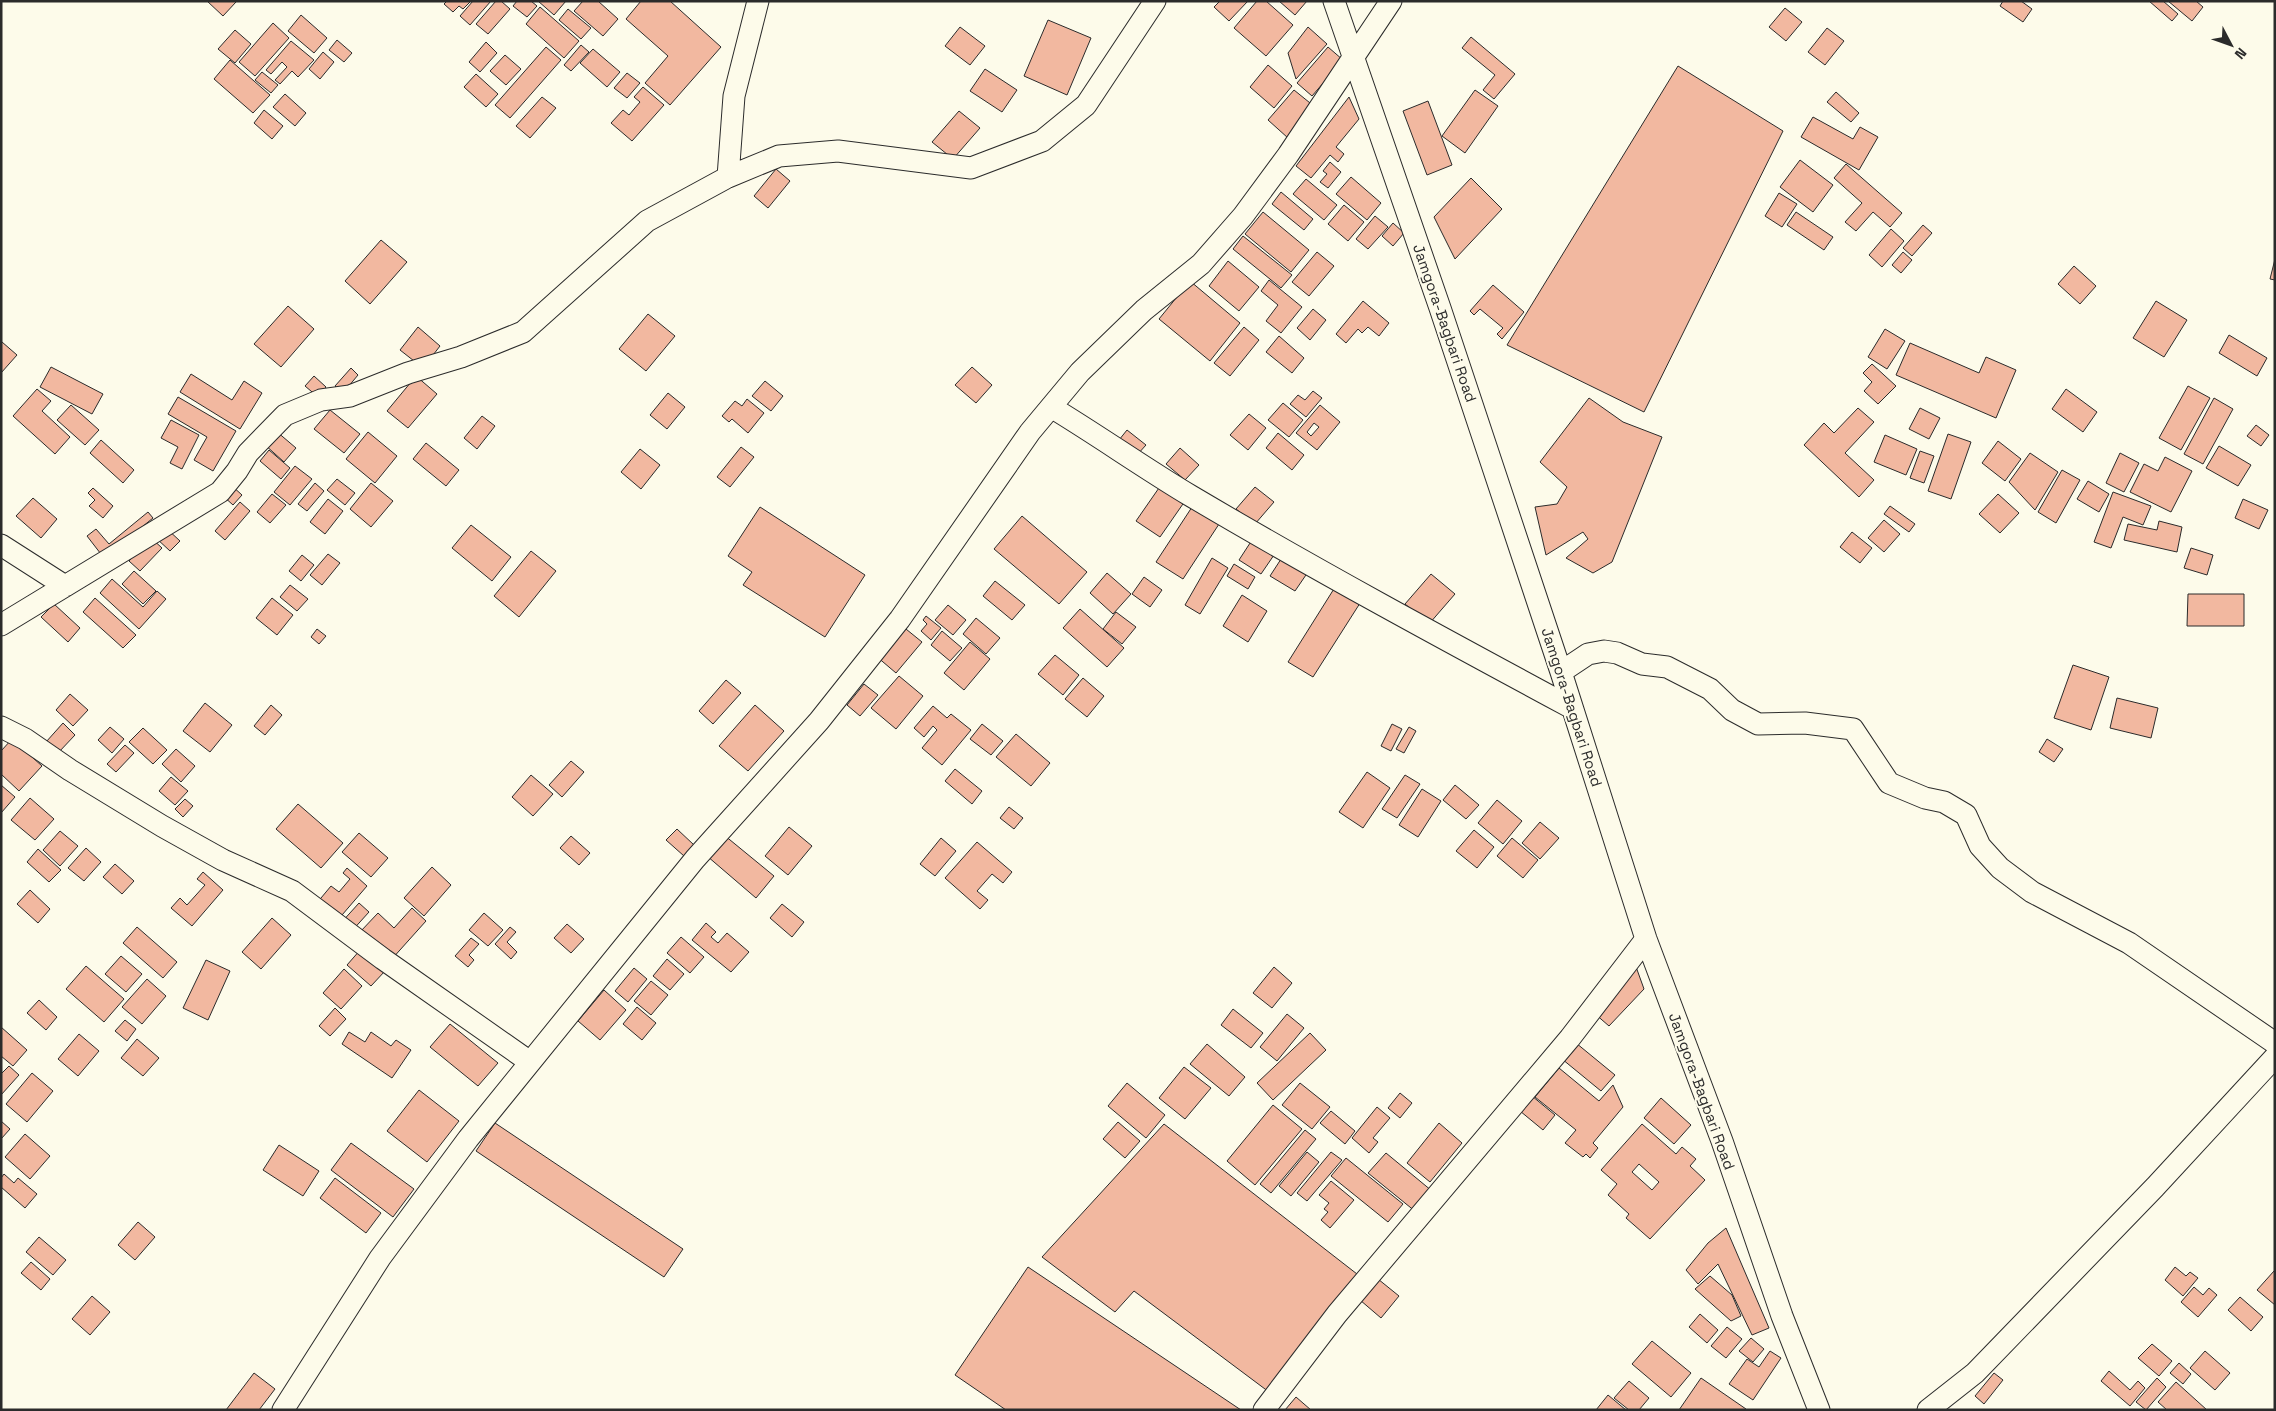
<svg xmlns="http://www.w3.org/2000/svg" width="2276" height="1411" font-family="'Space Grotesk',sans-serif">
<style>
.building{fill:#f2b8a0;stroke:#2b2b2b;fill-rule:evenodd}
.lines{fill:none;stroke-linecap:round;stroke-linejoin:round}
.minor-casing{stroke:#2b2b2b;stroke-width:23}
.minor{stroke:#fdfbea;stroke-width:21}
.labels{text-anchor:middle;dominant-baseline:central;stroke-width:4;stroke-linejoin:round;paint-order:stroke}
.street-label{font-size:15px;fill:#2b2b2b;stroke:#fdfbea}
</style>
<rect width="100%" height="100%" fill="#fdfbea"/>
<!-- building -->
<path class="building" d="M207,1H236V2L223,16Z
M447,1H471L463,9L459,6L453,12L444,4Z
M473,1H491L470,25L460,16Z
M496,1H501L510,9L488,34L476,24Z
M517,1H531L537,6L527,17L513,6Z
M538,1H566L554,15Z
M583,1H598L618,19L603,36L574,11Z
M641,1H670L721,47L670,105L645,83L668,56L626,19Z
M1220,1H1248L1229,21L1214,7Z
M1257,1H1266L1293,25L1266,56L1234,28Z
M1279,1H1307L1295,15Z
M2003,1H2021L2032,9L2023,22L2000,6Z
M2149,1H2163L2178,14L2172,21Z
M2168,1H2196L2203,7L2192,21Z
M540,7L579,41L564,58L526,24Z
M1785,8L1802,22L1786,41L1769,27Z
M568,9L591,28L581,39L559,20Z
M301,15L327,38L314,53L288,31Z
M1048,20L1091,38L1067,95L1024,76Z
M273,23L289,38L255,76L239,62Z
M960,27L985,46L970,65L945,46Z
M1308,27L1327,44L1296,79L1288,53Z
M1827,28L1844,41L1825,65L1808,52Z
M235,30L251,44L235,63L218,49Z
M1471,37L1515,74L1494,99L1483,90L1495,75L1462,48Z
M337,40L352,53L344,62L329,50Z
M291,41L314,60L298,77L292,71L280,84L275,80L287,67L282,62L271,74L266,70Z
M486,42L497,53L480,72L469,62Z
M581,45L589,52L571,71L564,65Z
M546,47L561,60L510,118L495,105Z
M1328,47L1343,60L1312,96L1297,83Z
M593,49L620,72L607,87L580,63Z
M323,52L334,62L320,79L309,69Z
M505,55L521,69L506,85L490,71Z
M230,60L270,95L253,113L214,79Z
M1268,65L1292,86L1274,108L1250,87Z
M1678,66L1783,131L1644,412L1507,345Z
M985,69L1017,90L1002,112L970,91Z
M262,72L278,85L271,93L255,80Z
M627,73L640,83L627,98L614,88Z
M476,74L498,94L486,107L464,87Z
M643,87L664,105L632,141L611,123L623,110L629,115L640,102L634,97Z
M1294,90L1315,107L1288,138L1268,120Z
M1475,90L1498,106L1465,153L1442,136Z
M1836,92L1859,113L1851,122L1827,102Z
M285,94L306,113L295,126L273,107Z
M542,97L556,108L530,138L516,126Z
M1349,97L1359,119L1336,147L1344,154L1338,162L1330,155L1311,178L1296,166Z
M1428,101L1452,165L1427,175L1403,111Z
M264,110L283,126L272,139L254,123Z
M959,111L980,128L953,159L932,142Z
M1813,117L1853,139L1860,127L1878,137L1859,170L1801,137Z
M1800,160L1833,185L1813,212L1780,187Z
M1330,162L1341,172L1328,188L1320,182L1327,174L1323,171Z
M1846,164L1902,213L1890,227L1873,212L1856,231L1845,222L1862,203L1834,178Z
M776,169L790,181L768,208L754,196Z
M1351,177L1381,203L1367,220L1336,194Z
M1471,178L1502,209L1455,259L1434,217Z
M1306,179L1337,205L1324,220L1293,194Z
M1281,192L1313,219L1304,230L1272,204Z
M1779,193L1797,204L1782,227L1765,216Z
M1344,205L1364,222L1348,241L1328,224Z
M1263,212L1309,250L1291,272L1245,234Z
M1796,212L1833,237L1824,250L1787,225Z
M1375,216L1388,227L1368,249L1356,239Z
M1393,223L1404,233L1393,246L1382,236Z
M1923,225L1932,233L1912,256L1903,248Z
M1891,229L1904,241L1882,267L1869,255Z
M1243,236L1292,275L1281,288L1233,249Z
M381,240L407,262L370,304L345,281Z
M1317,252L1334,266L1309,296L1292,282Z
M1903,252L1912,260L1901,273L1892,265Z
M2275,259V280L2270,279Z
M1228,261L1259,287L1239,311L1209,286Z
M2074,266L2096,286L2080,304L2058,284Z
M1269,280L1302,307L1281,333L1266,321L1278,305L1261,291Z
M1190,281L1240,323L1210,361L1159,319Z
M1493,285L1524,312L1502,339L1497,334L1503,328L1480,309L1474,315L1470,311Z
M1363,301L1389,323L1379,336L1368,327L1362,333L1358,329L1346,343L1336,334Z
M2156,301L2187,320L2164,357L2133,338Z
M288,306L314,329L281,367L254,344Z
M1313,309L1326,320L1310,340L1297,328Z
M648,314L675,336L646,371L619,349Z
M418,327L440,346L423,368L400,350Z
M1244,327L1259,340L1230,376L1214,363Z
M1885,329L1905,341L1887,369L1868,357Z
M2229,335L2267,358L2257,376L2219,353Z
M1279,336L1304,358L1292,373L1266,352Z
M2,342L17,355L1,373V343Z
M1910,343L1979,373L1986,357L2016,370L1996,418L1896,375Z
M1872,364L1896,386L1878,404L1864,391L1872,382L1863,373Z
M51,367L103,394L92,414L40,387Z
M972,367L992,385L976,403L955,385Z
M351,368L358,375L343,393L335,386Z
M191,374L232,400L244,381L262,393L240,429L180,392Z
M314,376L326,387L318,397L305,386Z
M416,376L437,394L408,428L387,411Z
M765,381L783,396L771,411L752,396Z
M2188,386L2210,398L2181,450L2159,438Z
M37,389L51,401L42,411L70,437L55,454L13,416Z
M2066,389L2097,412L2083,432L2052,409Z
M1313,391L1322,398L1306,417L1290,404L1298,395L1305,400Z
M668,393L685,407L667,429L650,415Z
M178,397L236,431L213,471L194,460L207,437L168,414Z
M1589,398L1623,422L1662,437L1612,562L1593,573L1566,558L1588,539L1583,532L1546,555L1535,507L1557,504L1567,487L1540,462Z
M2214,398L2233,409L2203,464L2184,454Z
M747,399L764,413L748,433L732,419L729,422L722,416L735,401L742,406Z
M1283,403L1303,420L1289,437L1268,420Z
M71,405L99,430L85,445L57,420Z
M1320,405L1340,422L1317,450L1296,433ZM1314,423L1319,427L1311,436L1307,432Z
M1858,408L1874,422L1845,453L1874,480L1859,497L1804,445L1824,423L1834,433Z
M1920,408L1940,418L1929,439L1909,429Z
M330,410L360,434L344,453L314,429Z
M1249,414L1266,428L1248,450L1230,435Z
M482,416L495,426L477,449L464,438Z
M171,420L199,435L182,469L170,463L178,447L161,438Z
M2256,425L2269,435L2261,446L2247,436Z
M1127,430L1146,445L1137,455L1119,440Z
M276,431L296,448L284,462L264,444Z
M368,432L397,456L375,483L346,459Z
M1278,433L1304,455L1292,470L1266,448Z
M1948,434L1971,442L1951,499L1928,491Z
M1885,435L1917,449L1906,475L1874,462Z
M101,440L134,470L123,483L90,453Z
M1998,441L2021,459L2005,481L1982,463Z
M426,443L459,470L446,486L413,459Z
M2219,446L2251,465L2238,486L2206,468Z
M741,447L754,457L730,487L717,477Z
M1180,448L1199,465L1185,480L1166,464Z
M640,449L660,465L641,489L621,472Z
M269,450L290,468L281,479L260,461Z
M1920,451L1934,456L1924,483L1910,478Z
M2030,453L2058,472L2035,510L2009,482Z
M2120,453L2139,463L2124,492L2106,483Z
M2165,457L2192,471L2171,512L2130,492L2144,464L2158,471Z
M295,466L312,479L290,505L274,492Z
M2062,470L2080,480L2056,523L2038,512Z
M337,479L355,493L345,505L327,490Z
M2088,481L2109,494L2099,512L2077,499Z
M315,483L324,491L307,511L298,504Z
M371,483L393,501L371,527L350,509Z
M231,485L242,495L233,505L222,495Z
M1161,485L1185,501L1160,537L1136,521Z
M1255,487L1274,502L1255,524L1236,509Z
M93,488L113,506L103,518L89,506L95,500L88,493Z
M2113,492L2151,506L2143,525L2123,517L2111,548L2094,542Z
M272,494L286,505L270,523L257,512Z
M1998,494L2019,513L2000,533L1979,514Z
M33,498L57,519L41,538L16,516Z
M328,499L343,511L325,534L310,522Z
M2243,499L2268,510L2259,529L2235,518Z
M240,502L250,511L225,540L215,531Z
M1194,504L1221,521L1183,579L1156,562Z
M1890,506L1915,524L1909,532L1884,514Z
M760,507L865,575L825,637L743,585L752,572L728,556Z
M148,512L153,518L104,558L87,536L96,529L109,544Z
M1022,516L1087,572L1059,604L994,549Z
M1884,520L1900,534L1884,552L1868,538Z
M2159,521L2182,527L2177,552L2124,540L2128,524L2157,530Z
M471,525L511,557L492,581L452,548Z
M166,528L180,541L170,551L156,538Z
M1852,532L1872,548L1860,563L1840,547Z
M150,537L162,548L140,571L129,561Z
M1252,540L1274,555L1261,574L1239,560Z
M2191,548L2213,555L2207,575L2184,568Z
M531,551L556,571L519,617L494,596Z
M328,554L340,563L322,585L310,575Z
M302,555L314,565L301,581L289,571Z
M1283,556L1308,572L1295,591L1270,576Z
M1212,558L1228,568L1200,614L1185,605Z
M1234,564L1255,577L1248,589L1227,576Z
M134,571L156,591L143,604L122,584Z
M1107,573L1131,594L1113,614L1090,593Z
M1431,574L1455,594L1429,624L1405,604Z
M1144,577L1162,590L1150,607L1132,594Z
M112,579L143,607L157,591L166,599L139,629L100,593Z
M995,581L1025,605L1012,620L983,596Z
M1337,584L1362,600L1313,677L1288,662Z
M290,585L308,599L297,611L280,597Z
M2188,594H2244V626H2187Z
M1242,595L1267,611L1248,642L1223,626Z
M95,598L136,635L123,648L83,612Z
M272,598L293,615L277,635L256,618Z
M54,604L80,628L68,642L41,617Z
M948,605L966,620L953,635L935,620Z
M1080,609L1124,648L1107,667L1063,628Z
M1116,612L1136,627L1122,644L1103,629Z
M926,616L941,628L931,640L921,631L927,624L923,620Z
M976,618L1000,638L986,654L963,634Z
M901,625L922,642L896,673L876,656Z
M317,629L326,636L319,644L311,637Z
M942,631L962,648L950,661L931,645Z
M970,642L990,659L964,690L944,673Z
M1055,655L1079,675L1063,695L1038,674Z
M2073,665L2109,677L2091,730L2054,718Z
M899,676L923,696L896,729L871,708Z
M1083,678L1104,696L1087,717L1065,699Z
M726,680L741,693L713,724L699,711Z
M864,684L878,695L860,716L847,705Z
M70,694L88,710L73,726L56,710Z
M2117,698L2158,708L2151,738L2110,728Z
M205,703L232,725L210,752L183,731Z
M271,705L282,715L265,735L254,726Z
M755,705L784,731L748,771L719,746Z
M933,706L947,718L951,714L971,730L942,765L922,748L937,730L933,726L924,737L914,728Z
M63,723L75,735L58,753L46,742Z
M982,724L1003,741L991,755L970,739Z
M1392,724L1402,729L1391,751L1381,746Z
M110,727L124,739L112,753L98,740Z
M1409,727L1416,731L1404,753L1396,749Z
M143,728L167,750L153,764L129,742Z
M1016,734L1050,763L1031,786L996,757Z
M12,739L42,766L19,791L1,774V751Z
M2047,739L2063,749L2054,762L2039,752Z
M125,745L134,753L116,772L107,764Z
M176,749L195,766L181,782L162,764Z
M571,761L584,772L562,797L549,785Z
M955,769L982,791L972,804L945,781Z
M1367,772L1390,788L1363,828L1339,812Z
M531,775L553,794L533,816L512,797Z
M1405,775L1420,784L1397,818L1382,809Z
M171,777L188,791L175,805L159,791Z
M1,785L15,797L1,813Z
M1455,785L1479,805L1466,819L1443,800Z
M1422,789L1441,801L1418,837L1399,825Z
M30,798L54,819L35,840L11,820Z
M185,799L193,806L183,817L175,809Z
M1497,800L1522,821L1503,844L1478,823Z
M298,804L343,843L321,868L276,829Z
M1009,807L1023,818L1014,829L1000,818Z
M1540,822L1559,838L1540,859L1522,843Z
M789,827L812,846L788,875L765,856Z
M677,829L694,845L684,856L666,840Z
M1474,830L1494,847L1477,868L1456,851Z
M60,831L78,846L60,866L43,850Z
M359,833L388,858L371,877L342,852Z
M724,835L774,876L756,898L707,856Z
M571,836L590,853L579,865L560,848Z
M941,838L956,851L935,876L920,864Z
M1512,838L1538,860L1523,878L1497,856Z
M977,842L1012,872L1003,883L992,874L977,891L988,900L980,909L945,878Z
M86,848L101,862L84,881L68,868Z
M38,849L61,870L49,882L27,862Z
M115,864L134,881L122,894L103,877Z
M432,867L451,885L424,916L404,898Z
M347,868L367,886L336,922L316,904L331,886L339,892L350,879L343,873Z
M203,872L223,890L192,926L171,908L180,898L187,905L205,885L197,879Z
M30,890L50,909L38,923L17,904Z
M359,903L369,912L350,933L340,924Z
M782,904L804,922L792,937L770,918Z
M412,908L426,921L391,960L360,932L378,913L394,928Z
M484,913L503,930L488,946L469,930Z
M272,918L291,935L261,969L242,952Z
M706,923L716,932L711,937L718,943L727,933L749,952L731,972L692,940Z
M567,924L584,939L571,953L554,938Z
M137,927L177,962L163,978L123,943Z
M510,927L516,932L507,942L517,952L511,959L495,944Z
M681,937L704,957L690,973L667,953Z
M471,938L479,944L469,955L474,960L468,967L455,956Z
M361,949L385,971L371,986L347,965Z
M121,956L142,974L126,992L105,974Z
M667,959L684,974L670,990L653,976Z
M206,960L230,971L208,1020L183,1008Z
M1635,964L1644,989L1609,1026L1594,1013Z
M86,966L124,999L104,1022L66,989Z
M1274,967L1292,983L1272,1008L1253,993Z
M634,968L647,979L628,1002L615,991Z
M344,969L362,986L341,1009L323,993Z
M147,979L166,996L142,1024L122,1007Z
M651,981L668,995L651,1015L634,1001Z
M604,990L626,1010L600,1040L578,1021Z
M39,1000L57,1017L46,1030L27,1013Z
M637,1007L656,1023L642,1040L623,1024Z
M335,1008L346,1019L330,1036L319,1026Z
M1233,1009L1263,1033L1251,1048L1221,1025Z
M1287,1014L1304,1028L1277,1061L1260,1047Z
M125,1020L136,1029L127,1041L115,1031Z
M450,1024L498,1063L478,1086L430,1047Z
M1,1027L27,1050L13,1066L1,1056Z
M349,1032L365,1042L371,1032L391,1046L396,1040L411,1050L392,1078L342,1044Z
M1310,1033L1326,1050L1273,1100L1257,1083Z
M79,1034L99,1051L78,1076L58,1059Z
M137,1039L159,1058L143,1076L121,1058Z
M1576,1043L1615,1075L1601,1091L1562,1059Z
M1207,1044L1245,1077L1229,1096L1190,1064Z
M9,1066L19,1075L1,1095V1074Z
M1184,1067L1211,1088L1185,1119L1159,1098Z
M1559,1068L1599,1101L1613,1085L1623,1107L1593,1143L1598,1148L1590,1158L1586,1154L1583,1157L1565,1143L1576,1130L1535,1097Z
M32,1073L53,1091L27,1122L6,1104Z
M1127,1083L1165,1115L1146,1138L1108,1106Z
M1300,1083L1330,1107L1312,1129L1282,1105Z
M419,1090L459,1121L427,1162L387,1131Z
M1400,1093L1412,1103L1400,1118L1388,1108Z
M1532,1096L1555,1115L1543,1130L1520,1111Z
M1661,1098L1691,1125L1674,1144L1644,1118Z
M1273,1105L1302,1129L1255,1185L1227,1161Z
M1377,1107L1390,1118L1373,1138L1378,1142L1369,1153L1352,1138Z
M1331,1111L1355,1131L1345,1144L1320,1123Z
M1,1121L10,1129L1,1139Z
M1118,1122L1140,1141L1125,1158L1103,1139Z
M495,1123L683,1249L664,1277L476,1151Z
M1439,1123L1462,1143L1430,1182L1407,1163Z
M1164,1124L1357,1274L1269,1392L1134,1291L1115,1312L1042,1257Z
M1642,1124L1676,1154L1682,1147L1696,1159L1690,1166L1705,1180L1650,1239L1626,1218L1629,1214L1608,1195L1617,1184L1601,1170ZM1639,1164L1659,1182L1652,1190L1632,1172Z
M1305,1130L1316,1139L1271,1193L1260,1184Z
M25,1134L50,1156L30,1179L5,1157Z
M351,1143L414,1189L393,1217L331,1170Z
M279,1145L319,1171L303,1196L263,1170Z
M1307,1152L1319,1162L1291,1196L1279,1186Z
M1331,1152L1342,1160L1307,1201L1297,1193Z
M1386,1153L1432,1191L1416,1212L1368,1173Z
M1346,1158L1403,1204L1388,1222L1331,1176Z
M4,1174L14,1183L18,1178L37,1194L25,1208L1,1187V1178Z
M335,1178L381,1213L366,1233L320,1198Z
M1331,1181L1354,1200L1330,1228L1321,1220L1328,1212L1324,1209L1329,1203L1319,1195Z
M138,1222L155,1237L135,1260L118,1245Z
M1726,1228L1769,1328L1752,1335L1718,1264L1698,1284L1686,1270L1708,1243Z
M39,1237L66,1260L53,1275L26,1252Z
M31,1262L50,1279L41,1290L21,1273Z
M1028,1267L1241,1410H1006L955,1375Z
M2175,1267L2186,1276L2190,1272L2198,1278L2183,1296L2165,1280Z
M2274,1271L2275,1272V1305L2257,1290Z
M1710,1276L1732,1295L1741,1316L1731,1321L1695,1289Z
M1378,1279L1399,1296L1381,1318L1360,1300Z
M2194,1287L2203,1295L2209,1288L2217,1295L2198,1317L2181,1302Z
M92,1296L110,1312L90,1335L72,1319Z
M2240,1297L2263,1317L2251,1331L2228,1310Z
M1700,1314L1718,1330L1707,1343L1689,1327Z
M1727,1327L1742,1339L1726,1358L1711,1346Z
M1751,1338L1764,1349L1753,1362L1739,1351Z
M1652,1341L1691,1373L1671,1397L1632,1364Z
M2152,1344L2172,1361L2159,1376L2138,1358Z
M1770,1351L1781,1358L1753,1400L1729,1384L1747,1359L1759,1367Z
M2205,1351L2230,1373L2215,1390L2190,1368Z
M2179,1363L2191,1374L2183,1384L2170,1373Z
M2109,1371L2130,1390L2138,1381L2145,1388L2130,1406L2101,1381Z
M254,1373L275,1389L259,1410H226Z
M1994,1373L2003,1380L1984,1404L1975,1396Z
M1701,1378L1746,1409L1745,1410H1679Z
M2157,1378L2166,1387L2146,1410L2136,1402Z
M1629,1381L1649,1398L1639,1410H1629L1614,1398Z
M2176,1382L2207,1410H2167L2158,1402Z
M1608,1395L1626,1410H1596Z
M1296,1397L1311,1410H1285Z"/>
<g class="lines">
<!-- minor casing -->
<g class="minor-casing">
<path id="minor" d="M1334,1L1440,308L1561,672L1646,939L1722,1141L1782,1316L1819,1410
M728,177L734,96L758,1
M1051,407C1099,436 1144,468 1191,496C1316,570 1444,639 1572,708
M1,545L65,586
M1,625L220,492L237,471L248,453L285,415L321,400L350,396L408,373L461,357L523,332L647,221L728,177L779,156L838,151L971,168L1042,141L1086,105L1155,1
M1561,672L1588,654L1604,651L1617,653L1642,664L1667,667L1710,689L1732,710L1758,724L1805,723L1853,729L1889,783L1925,798L1944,802L1966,815L1980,846L2000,868L2032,892L2129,943L2275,1043
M1,727L25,739L70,770L162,826L223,860L292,891L383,959L530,1062
M283,1410L380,1258L468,1139L695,859L819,721L900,619L1030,432L1080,372L1144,310L1201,264L1243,216L1288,155L1391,1
M1264,1410L1337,1314L1570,1038L1646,939
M1928,1410L1975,1373L2155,1187L2275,1057"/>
</g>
<!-- minor -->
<use href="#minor" class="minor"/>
</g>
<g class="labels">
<!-- street labels -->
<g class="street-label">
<text transform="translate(1445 323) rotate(71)">Jamgora-Bagbari Road</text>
<text transform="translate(1572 707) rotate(72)">Jamgora-Bagbari Road</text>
<text transform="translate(1702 1091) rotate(70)">Jamgora-Bagbari Road</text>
</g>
</g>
<!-- border -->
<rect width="2276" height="1411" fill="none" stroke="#2b2b2b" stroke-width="5"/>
<!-- north arrow -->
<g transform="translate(2231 45) rotate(131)" stroke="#fdfbea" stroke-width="4" paint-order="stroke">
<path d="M0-4L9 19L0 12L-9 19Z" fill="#2b2b2b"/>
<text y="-8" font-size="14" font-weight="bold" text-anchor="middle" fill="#2b2b2b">N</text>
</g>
</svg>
